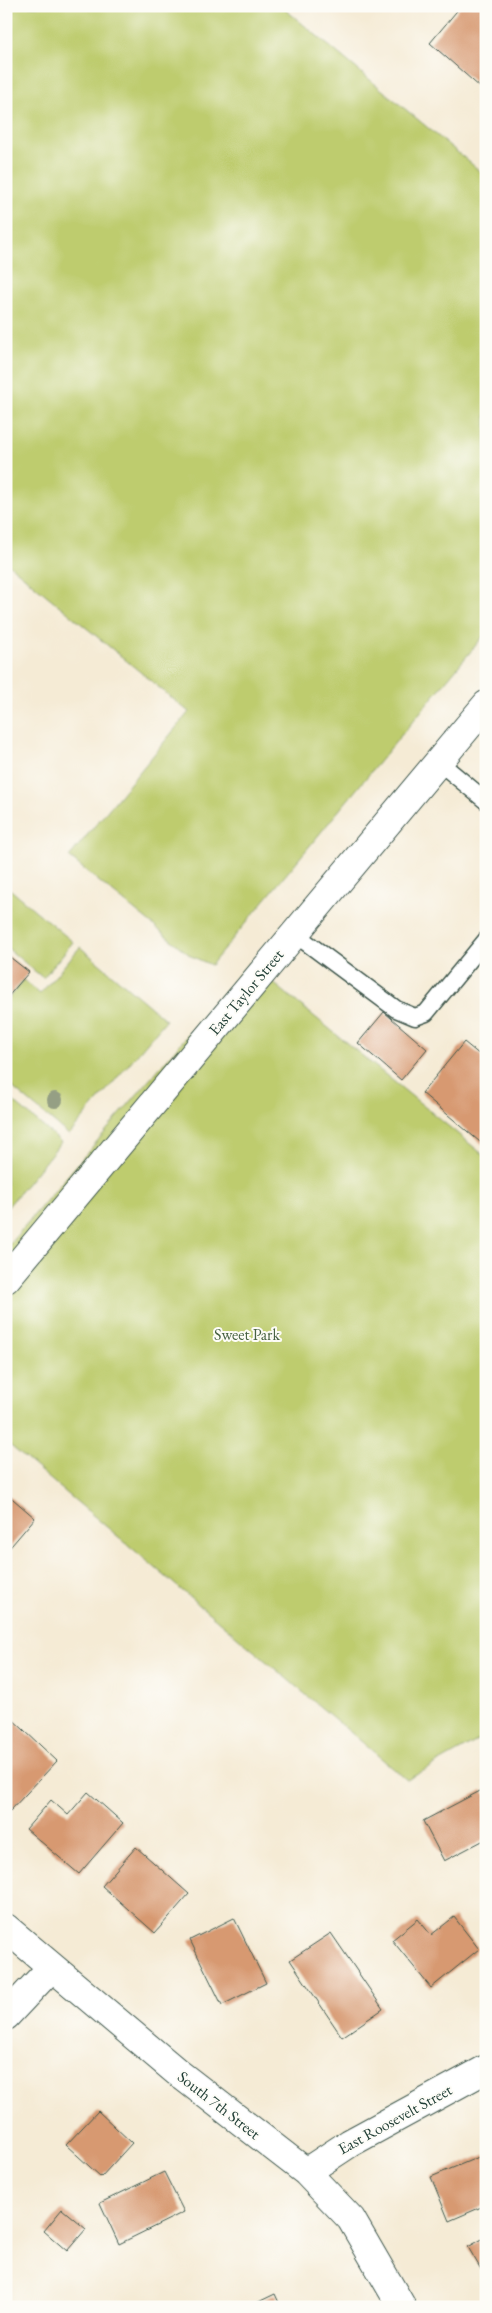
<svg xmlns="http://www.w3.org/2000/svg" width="492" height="2313" font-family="'EB Garamond',serif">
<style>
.green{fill:#becc6e;stroke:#6e8451}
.building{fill:#d79971}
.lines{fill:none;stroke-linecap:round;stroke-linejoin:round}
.lane-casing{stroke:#3f574c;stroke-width:19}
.street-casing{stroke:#3f574c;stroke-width:30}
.lane{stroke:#fff;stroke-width:16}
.street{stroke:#fff;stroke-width:28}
.tree{fill:#959f84}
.labels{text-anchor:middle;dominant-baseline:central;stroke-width:4;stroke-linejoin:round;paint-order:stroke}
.street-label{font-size:16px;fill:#1f3d34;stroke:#fdfcf7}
.park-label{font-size:16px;fill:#476142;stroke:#fdfcf7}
</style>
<rect width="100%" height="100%" fill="#fdfcf7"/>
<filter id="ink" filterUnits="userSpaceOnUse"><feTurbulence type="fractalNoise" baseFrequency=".02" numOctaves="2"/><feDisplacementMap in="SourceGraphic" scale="10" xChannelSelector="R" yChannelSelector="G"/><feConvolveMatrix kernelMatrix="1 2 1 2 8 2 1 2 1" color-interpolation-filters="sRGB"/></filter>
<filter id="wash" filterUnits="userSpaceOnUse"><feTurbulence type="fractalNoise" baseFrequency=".0096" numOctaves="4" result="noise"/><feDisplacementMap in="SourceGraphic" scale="20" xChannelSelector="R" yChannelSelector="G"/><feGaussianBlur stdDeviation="1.12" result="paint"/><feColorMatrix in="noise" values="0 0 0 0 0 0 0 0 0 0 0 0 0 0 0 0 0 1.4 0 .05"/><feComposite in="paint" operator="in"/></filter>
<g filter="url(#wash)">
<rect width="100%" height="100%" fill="#f5ebd5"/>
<!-- green -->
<path class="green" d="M6,6H281L486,176V633L211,965L191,956L69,857L189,712L6,562Z
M6,886L73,942L43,978L6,947Z
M80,947L166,1020L69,1135L6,1082V1001L24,980L40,994Z
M249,963L486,1157V1736L407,1780L6,1442V1248Z
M6,1095L61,1142L6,1209Z"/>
<g id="blocks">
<!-- building -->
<path class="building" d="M461,6H486V82L481,88L430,43Z
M6,954L29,972L6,999Z
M384,1012L427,1049L401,1080L358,1043Z
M464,1042L486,1060V1147L422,1093Z
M6,1493L35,1518L6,1552Z
M8,1715L57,1761L10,1811L6,1808V1717Z
M482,1790L486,1796V1839L444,1861L423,1821Z
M88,1792L123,1823L79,1874L26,1829L51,1800L68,1815Z
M136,1847L189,1894L155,1933L102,1886Z
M454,1917L479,1949L431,1988L392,1940L418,1919L431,1935Z
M234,1918L266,1983L222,2005L190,1940Z
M331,1933L383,2009L342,2037L290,1960Z
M98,2111L132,2143L101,2177L66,2145Z
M486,2154V2205L449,2221L431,2177Z
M164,2172L184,2212L119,2244L100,2203Z
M62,2209L86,2229L67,2251L44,2231Z
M486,2237V2278L468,2247Z
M275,2294L281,2307H248Z"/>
</g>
</g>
<g filter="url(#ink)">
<use href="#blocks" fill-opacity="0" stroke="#3f574c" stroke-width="1"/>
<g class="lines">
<!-- lane casing -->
<g class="lane-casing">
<path id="lane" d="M439,762L486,801
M295,934L396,1009L415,1017L426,1013L486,940"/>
</g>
<!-- street casing -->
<g class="street-casing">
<path id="street" d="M6,1279L486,705
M6,1928L177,2072L306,2172L351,2219L402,2307
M6,2016L52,1967
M306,2172L350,2143L486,2069"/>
</g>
<!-- lane -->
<use href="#lane" class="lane"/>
<!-- street -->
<use href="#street" class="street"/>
</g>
<!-- trees -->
<circle class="tree" cx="55" cy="1100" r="8"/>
</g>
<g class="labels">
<!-- street labels -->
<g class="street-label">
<text transform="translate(246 992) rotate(-50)">East Taylor Street</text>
<text transform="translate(219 2105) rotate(38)">South 7th Street</text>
<text transform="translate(395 2119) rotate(-29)">East Roosevelt Street</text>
</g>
<!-- park labels -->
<g class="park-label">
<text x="247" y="1334">Sweet Park</text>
</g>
</g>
<!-- margin -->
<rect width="492" height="2313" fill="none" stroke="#fdfcf7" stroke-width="25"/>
</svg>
